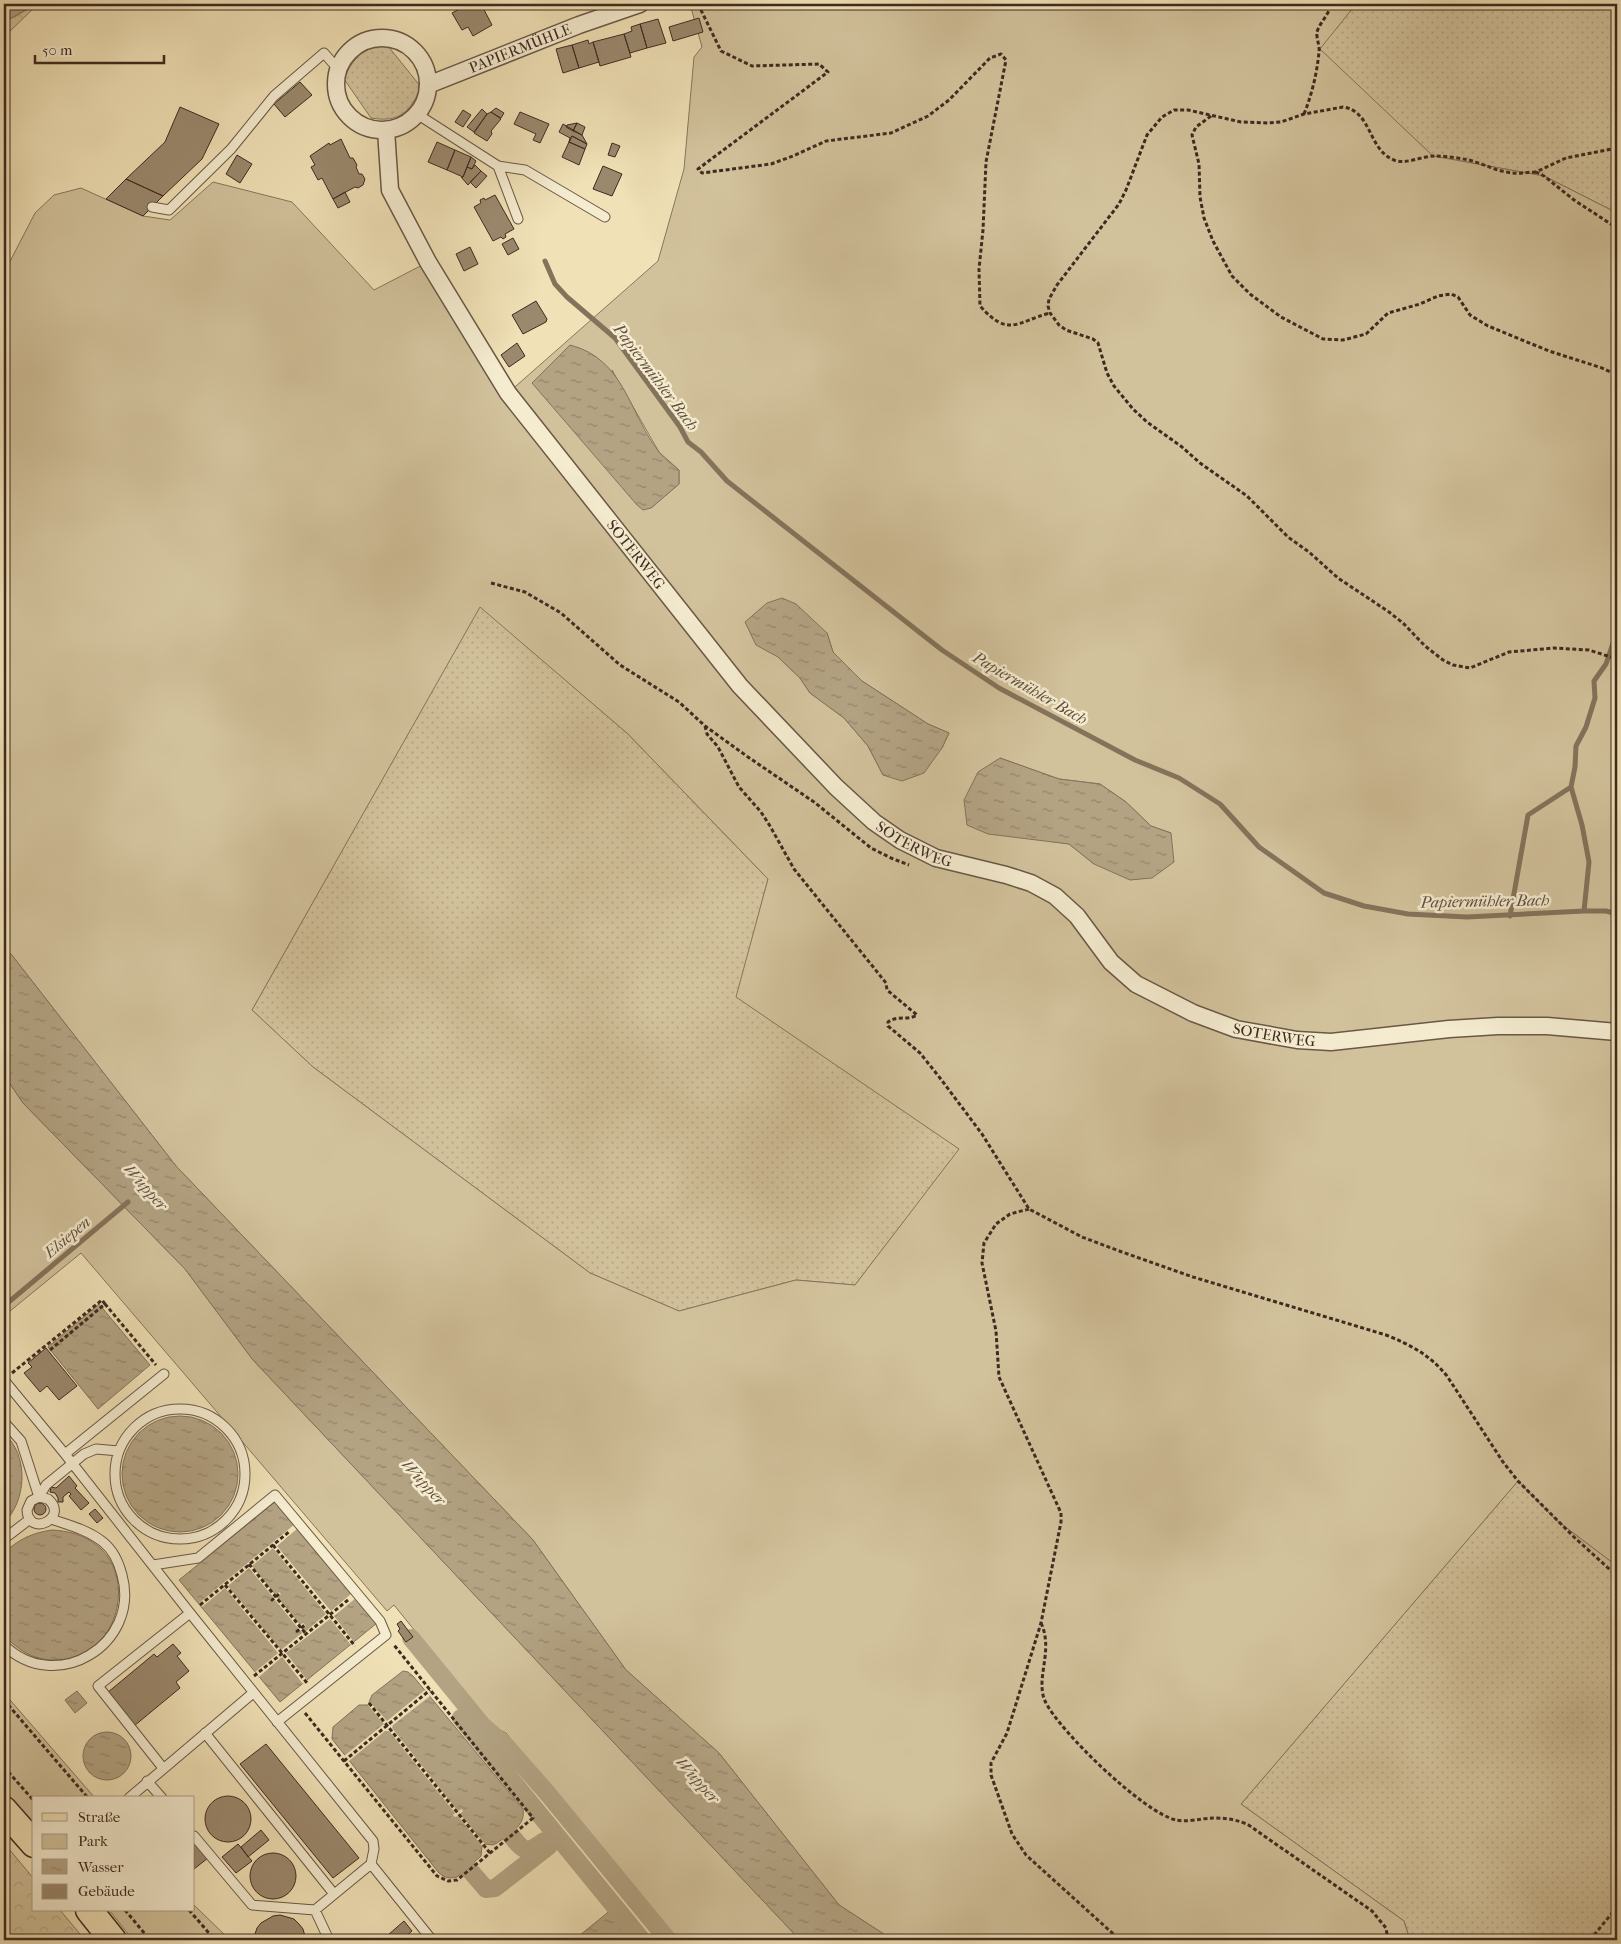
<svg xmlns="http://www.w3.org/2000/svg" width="1621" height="1944" font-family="'IM FELL French Canon',serif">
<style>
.grass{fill:url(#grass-dots);stroke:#88765e}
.forest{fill:url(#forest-crowns);stroke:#88765e}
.green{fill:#d2c29c;stroke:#88765e;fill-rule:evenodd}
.water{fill:url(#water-ripples);stroke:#84735b}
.pier{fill:#f0e1b6;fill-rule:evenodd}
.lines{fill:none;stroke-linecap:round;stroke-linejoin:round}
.stream{stroke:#84735b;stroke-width:5}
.canal{stroke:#b3a383;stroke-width:18}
.building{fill:#9b896e;stroke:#3e2a20}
.lane-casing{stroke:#6a5846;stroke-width:11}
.street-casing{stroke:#6a5846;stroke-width:19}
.primary-casing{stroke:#3e2a20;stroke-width:29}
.path{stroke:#3e2a20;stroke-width:3;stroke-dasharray:4 2.5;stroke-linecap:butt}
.lane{stroke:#f5ecd0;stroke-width:9}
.street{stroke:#f5ecd0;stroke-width:16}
.primary{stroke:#f0e1b6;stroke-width:26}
.labels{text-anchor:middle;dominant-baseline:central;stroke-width:5;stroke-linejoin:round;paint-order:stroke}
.street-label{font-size:15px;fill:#3e2a20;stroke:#f5ecd0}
.water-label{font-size:16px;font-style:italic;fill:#614e3e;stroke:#f5ecd0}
</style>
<defs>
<pattern id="grass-dots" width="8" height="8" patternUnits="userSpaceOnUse" patternTransform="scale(1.25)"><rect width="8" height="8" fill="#d2c29c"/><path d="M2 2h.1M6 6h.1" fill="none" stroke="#b5a786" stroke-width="1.8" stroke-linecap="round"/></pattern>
<pattern id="forest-crowns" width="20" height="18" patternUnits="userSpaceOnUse" patternTransform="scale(1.25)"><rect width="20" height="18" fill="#d2c29c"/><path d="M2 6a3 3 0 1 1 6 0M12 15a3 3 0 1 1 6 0" fill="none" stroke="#b5a786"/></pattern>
<pattern id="water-ripples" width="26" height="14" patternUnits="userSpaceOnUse" patternTransform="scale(1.25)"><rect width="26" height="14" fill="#b3a383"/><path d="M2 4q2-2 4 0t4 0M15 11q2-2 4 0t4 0" fill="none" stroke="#93856b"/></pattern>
</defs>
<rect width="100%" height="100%" fill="#f0e1b6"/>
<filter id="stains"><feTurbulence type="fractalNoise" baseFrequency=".004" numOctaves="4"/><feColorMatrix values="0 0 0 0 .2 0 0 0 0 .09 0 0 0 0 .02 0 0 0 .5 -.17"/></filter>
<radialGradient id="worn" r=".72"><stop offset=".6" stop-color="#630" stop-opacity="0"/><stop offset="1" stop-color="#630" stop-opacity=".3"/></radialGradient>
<!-- grass -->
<path class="grass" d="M1356,4H1617V213L1544,176L1433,156L1319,49Z
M376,46H388L421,87C410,112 400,123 371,118L344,79C351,62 358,53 376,46Z
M480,606L628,734L768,879L737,997L960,1149L855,1285L796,1280L679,1311L590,1273L313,1067L252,1010Z
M1518,1481L1555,1519L1617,1566V1940H1410L1404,1921L1241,1804Z"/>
<!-- forest -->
<path class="forest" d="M37,4H38L4,37V22Z
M4,1843L34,1879V1910H60L85,1940H4Z"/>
<!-- green -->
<path class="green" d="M690,4H1356L1320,49L1433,156L1544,176L1617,213V1566L1555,1519L1518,1481L1241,1804L1404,1921L1410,1940H893L839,1905L719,1753L626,1670L533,1540L176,1166L11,954L4,947V273L35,213L54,195L81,188L143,216L170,220L213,182L292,202L374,290L428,262L508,393L658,261L684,169L694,57L702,47ZM612,370L659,452L679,470V484L651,508ZM480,607L628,734L768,879L736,997L959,1149L855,1285L796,1280L679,1311L590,1273L313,1067L252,1010ZM827,633L833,652L862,681L928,724L949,733L942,748L883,775L868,746L844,718L810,693L800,678L778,657ZM1000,758L1059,779L1100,784L1126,802L1151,826L1171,833L1094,864L1069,844L1036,839Z
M4,1075L23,1103L185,1269L253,1360L800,1940H675L506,1733L492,1726L394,1605L387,1611L81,1253L4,1316Z
M4,1693L95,1798H34V1824L4,1790Z
M194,1905L230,1940H133L109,1910H194Z"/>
<!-- water -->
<path class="water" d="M4,4H37L4,22Z
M570,345C625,359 629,414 659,452C664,459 672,464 679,470V484L651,508L643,510L637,505L532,383Z
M782,598L796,604L827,633L833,652L862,681L928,724L949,733L942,748L924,773L902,781L883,775L868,746L844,718L810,693L800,678L778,657L756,645L745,622L767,603Z
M1000,758L1059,779L1100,784L1126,802L1151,826L1171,833L1174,862L1152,878L1130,880L1094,864L1069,844L988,834L967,825L964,800L978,772Z
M4,947L11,954L176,1166L533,1540L626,1670L719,1753L839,1905L893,1940H800L253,1360L185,1269L23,1103L4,1075Z
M99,1304L150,1365L98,1409L48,1347Z
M122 1474a58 58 0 1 1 116 0a58 58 0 1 1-116 0Z
M4,1433C29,1456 27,1500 4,1523Z
M276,1501L377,1623L280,1702L179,1580Z
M52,1530C158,1535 126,1684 35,1657C23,1653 13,1644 4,1636V1553C19,1539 32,1533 52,1530Z
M403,1671L408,1672L413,1676L523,1809C526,1826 509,1834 497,1843L493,1845L485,1844L482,1846L481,1856L457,1877C449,1879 445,1878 439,1873L332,1739L333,1727L359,1705H368L372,1695Z
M77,1691L87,1703L75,1713L65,1700Z
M83 1756a24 24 0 1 1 48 0a24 24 0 1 1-48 0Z
M612,1909L638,1940H574Z"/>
<!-- pier -->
<path class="pier" d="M295,1524L298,1528L277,1546L331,1611L352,1593L356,1598L334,1616L354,1642L351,1645L330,1619L286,1653L307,1680L303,1684L282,1657L259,1677L255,1672L278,1653L225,1588L202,1607L199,1603ZM273,1548L326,1614L305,1632L303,1628L306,1626L303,1623L300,1625L277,1597L281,1594L279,1592L275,1595L252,1566ZM249,1568L273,1597L270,1600L272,1602L275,1600L298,1628L295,1631L297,1633L300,1630L302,1633L281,1650L228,1586Z
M425,1690L430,1696L393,1725L392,1728L458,1811L462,1809L463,1811L460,1814L485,1844L482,1846L458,1816L455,1817L453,1815L455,1813L389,1731H385L349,1761L344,1756L384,1724L368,1705L370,1702L387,1721Z"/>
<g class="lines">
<!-- stream -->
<path class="stream" d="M545,261L555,284L567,297L615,338L680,427L688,442L701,452L727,481L942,650L999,688L1135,760L1179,778L1220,804L1259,847L1324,893L1364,906L1408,914L1467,917L1584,911H1606L1617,914
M1571,787L1582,825L1589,862L1584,911
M1510,916L1528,815L1571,787L1575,767L1576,746L1586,727L1595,698L1594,681L1606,664L1617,631
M4,1306L128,1202"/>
<!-- canal -->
<path class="canal" d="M411,1638L482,1725L505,1745L548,1794L668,1940
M461,1718L642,1940
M509,1833C524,1851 524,1855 544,1841
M468,1868L486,1889L495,1888L549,1846"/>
</g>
<!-- building -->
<path class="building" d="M462,4H481L492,25L473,36L468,27L462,30L452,13L463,7Z
M699,18L703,32L673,41L669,27Z
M658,19L666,43L647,48L640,24Z
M640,24L647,48L630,53L624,34L632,31L631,27Z
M624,34L631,57L600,66L593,42Z
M588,40L589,44L593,42L599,62L579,68L572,45Z
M572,45L579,68L563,73L556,49Z
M300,82L312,95L285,117L274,104Z
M180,107L219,124L202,159L163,196L126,179L165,142Z
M496,108L504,113L501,118L491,112Z
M482,109L487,114L474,132L467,127Z
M463,110L471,115L463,127L455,122Z
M491,112L501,119L491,131L492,134L487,141L474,133L487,114Z
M520,112L549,124L540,143L533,140L536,134L514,124Z
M577,123L573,131L566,127L567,125Z
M577,123L585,127L582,135L573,131Z
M563,124L582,135L587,144L572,136L569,142L570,138L559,132Z
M572,136L587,144L585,149L569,142Z
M341,139L350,158H353L357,165L356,167L359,174H362L365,179L363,185L358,188L355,187L333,199L322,178L318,180L311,167L315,165L310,156L329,143L330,145Z
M437,142L455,150L447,170L428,162Z
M569,142L585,149L579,165L562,157Z
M612,143L620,146L615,157L608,155Z
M455,150L471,157L463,177L447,170Z
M237,155L252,164L240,183L226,174Z
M471,157L476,161L472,169L467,167Z
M475,165L481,171L468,185L461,177H463L467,167L472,169Z
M603,166L622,174L612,196L593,189Z
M481,171L487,176L476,188L470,182Z
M126,179L163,196L143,216L106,199Z
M345,192L350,202L338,208L333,199Z
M495,195L514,229L505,234L506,237L503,239L501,237L493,241L474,207L481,203L480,200L484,198L485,200Z
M513,238L519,249L508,255L502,244Z
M470,247L478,264L464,271L456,254Z
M536,301L547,319L546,322L523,334L512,315Z
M517,343L525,356L509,367L501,355Z
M46,1348L77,1386L59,1400L47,1386L40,1392L24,1373L32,1367L28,1363Z
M69,1476L77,1486L75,1488L89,1503L81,1510L69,1496L71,1494L69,1492L63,1497V1502H58V1498L55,1493L50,1492L51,1487L56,1488Z
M34 1509a6 6 0 1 1 12 0a6 6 0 1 1-12 0Z
M95,1509L103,1518L97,1523L89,1514Z
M401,1621L413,1637L406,1642L398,1631L400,1629L397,1624Z
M173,1644L181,1653L177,1656L189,1671L176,1682L180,1688L134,1726L107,1693L154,1654L157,1657Z
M266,1744L359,1858L333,1878L240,1764Z
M205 1819a23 23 0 1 1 46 0a23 23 0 1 1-46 0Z
M261,1830L269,1840L248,1857L241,1847Z
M194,1840L208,1858L194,1869Z
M238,1844L252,1861L236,1873L222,1857Z
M250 1876a23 23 0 1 1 46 0a23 23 0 1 1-46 0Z
M280,1915L294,1919L299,1924L303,1929L306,1940H253L257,1928L261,1923L273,1916Z
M404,1921L412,1931L402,1940H392L388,1935Z"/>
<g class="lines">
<!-- lane casing -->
<g class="lane-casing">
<path id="lane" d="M417,114L498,166L518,219
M498,166L525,170L605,217
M152,207L169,210L231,149L274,96L324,53L338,69
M4,1380L65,1454L190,1613L373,1841L374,1849L371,1864L432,1940
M115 1474a65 65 0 1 1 130 0a65 65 0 1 1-130 0Z
M4,1422L21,1441L39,1497
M65,1454L164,1374
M39,1497L48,1499C70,1518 28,1538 27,1510L31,1501L39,1497L46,1485L84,1454L96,1449L119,1451
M4,1539L30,1519
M153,1565L198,1558L275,1495L380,1621L386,1635L277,1722
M4,1645C56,1696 141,1644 122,1575C119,1563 113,1550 103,1542C88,1530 69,1525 51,1519
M205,1733L334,1894
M163,1768L98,1686L190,1613
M147,1781L162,1798
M129,1798L253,1693
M194,1836L252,1905L315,1910
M329,1940L315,1910L371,1864"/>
</g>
<!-- street casing -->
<g class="street-casing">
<g id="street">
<circle cx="382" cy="84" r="46"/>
<path id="s1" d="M428,85L579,25L640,4"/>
<path id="s2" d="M386,130L390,190L428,262L508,393L740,686L836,787L874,822L900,840L936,858L1006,875L1031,883L1055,896L1077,916L1111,962L1136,984L1193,1013L1236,1029L1297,1040L1331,1042L1449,1029L1498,1026H1547L1617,1032"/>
</g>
</g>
<!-- primary casing -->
<g class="primary-casing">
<path id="primary" d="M4,1810L34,1844
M89,1910L113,1940"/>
</g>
<!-- path -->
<path class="path" d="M698,4L721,51L752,66L819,64L828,72L698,169L702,173L771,164L793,156L826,141L891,133L928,116L949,100L990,58L1001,54L1006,60L986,162L983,230L979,269L980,306C1009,338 1016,322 1050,313
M1304,114C1312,94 1317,73 1319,52C1320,46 1316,38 1317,32C1320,22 1329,15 1331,4
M1211,116L1196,127L1192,135L1199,164L1200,197L1204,218L1213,241L1232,276L1250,294L1281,317L1323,339L1343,340L1366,334L1388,313L1420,304L1438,296L1451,294L1458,297L1470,315L1488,326L1549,351L1602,368L1617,375
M1617,148L1566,158L1536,172L1544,176L1574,200L1617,228
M1536,172C1528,172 1520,174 1513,173C1498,172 1484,164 1469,160C1458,158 1446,156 1435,156C1422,156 1405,165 1394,160C1368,150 1372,111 1343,107L1304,114L1281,122L1268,123L1241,122L1188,110H1174L1162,117L1147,135L1126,190L1119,204L1057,285L1049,299L1048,306L1050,313L1059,325L1066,330L1093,339L1098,343L1107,373L1114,386L1133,409L1147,422L1182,447L1200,463L1247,496L1288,537L1309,552L1338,578L1389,612L1403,623L1425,646L1443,660L1453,665L1470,668L1509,652L1554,648L1589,650L1617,659
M491,583L525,592L561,613L620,665L679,702L705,726L748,757L814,802L871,848L891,858L909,865
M705,726L707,734L718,747L739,787L761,812L770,826L794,869L874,968L886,983L887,990L917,1015C908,1021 897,1015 888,1022V1026L920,1053L940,1078L982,1134L1029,1209L1082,1237L1122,1252L1193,1277L1386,1335C1411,1345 1430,1355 1447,1376L1503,1462L1518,1481L1575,1538L1617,1576
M1029,1209L1010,1214L996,1224L984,1243L982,1263L996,1331L999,1377L1061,1513V1522L1041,1623L1007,1733L991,1763V1775L1012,1834L1026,1855L1120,1940
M50,1350L105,1304L156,1365
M12,1373L102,1300L105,1304
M273,1545L355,1646
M249,1564L306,1634
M225,1585L308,1684
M271,1601L280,1593
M200,1605L290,1531
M1041,1623C1054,1651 1035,1678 1045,1701C1059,1731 1144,1813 1176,1820C1184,1822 1194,1820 1202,1819C1219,1817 1231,1818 1247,1824L1372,1911L1386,1928L1388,1940
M296,1632L305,1625
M254,1676L348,1600
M4,1700L88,1798
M369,1703L490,1853
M305,1713L437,1876L448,1881L457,1880L533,1818L394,1645
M344,1761L430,1690
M4,1767L34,1801
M125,1910L150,1940
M189,1910L215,1940
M1590,1940L1617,1907"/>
<!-- lane -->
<use href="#lane" class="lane"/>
<!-- street -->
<use href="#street" class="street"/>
<!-- primary -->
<use href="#primary" class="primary"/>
</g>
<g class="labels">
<!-- street labels -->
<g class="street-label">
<text stroke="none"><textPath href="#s1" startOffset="99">PAPIERMÜHLE</textPath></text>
<text stroke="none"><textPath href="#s2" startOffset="501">SOTERWEG</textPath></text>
<text stroke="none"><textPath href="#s2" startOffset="906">SOTERWEG</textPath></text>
<text stroke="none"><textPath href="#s2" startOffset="1326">SOTERWEG</textPath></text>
</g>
<!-- water labels -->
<g class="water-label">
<text transform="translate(656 377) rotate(53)">Papiermühler Bach</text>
<text transform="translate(1030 688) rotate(30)">Papiermühler Bach</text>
<text transform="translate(1485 901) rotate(-1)">Papiermühler Bach</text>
<text transform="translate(146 1187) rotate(48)">Wupper</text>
<text transform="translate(67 1237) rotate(-40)">Elsiepen</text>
<text transform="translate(424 1482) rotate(47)">Wupper</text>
<text transform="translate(698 1780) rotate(48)">Wupper</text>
</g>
</g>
<!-- margin -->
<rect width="1621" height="1944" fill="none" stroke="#f0e1b6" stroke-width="20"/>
<rect x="5" y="5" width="1611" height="1934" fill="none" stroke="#3e2a20" stroke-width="2.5"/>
<rect x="10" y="10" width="1601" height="1924" fill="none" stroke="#3e2a20"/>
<!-- legend -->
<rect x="32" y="1796" width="162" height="115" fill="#f5ecd0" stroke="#ac9e8a"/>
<rect x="42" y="1813" width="25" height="8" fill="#f0e1b6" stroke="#ac9e8a"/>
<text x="78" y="1822" font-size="15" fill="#3e2a20">Straße</text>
<rect x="42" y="1834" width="25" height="15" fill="#d2c29c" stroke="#ac9e8a"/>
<text x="78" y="1846" font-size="15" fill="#3e2a20">Park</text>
<rect x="42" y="1859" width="25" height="15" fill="url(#water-ripples)" stroke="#ac9e8a"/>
<text x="78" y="1872" font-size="15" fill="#3e2a20">Wasser</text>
<rect x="42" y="1884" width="25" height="15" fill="#9b896e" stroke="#ac9e8a"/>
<text x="78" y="1896" font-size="15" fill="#3e2a20">Gebäude</text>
<!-- scale -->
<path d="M35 55v8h129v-8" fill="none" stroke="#3e2a20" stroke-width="2.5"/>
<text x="42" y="55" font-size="15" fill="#3e2a20" stroke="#f5ecd0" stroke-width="4" paint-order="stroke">50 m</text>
<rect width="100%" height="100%" filter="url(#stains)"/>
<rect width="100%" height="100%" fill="url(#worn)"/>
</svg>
